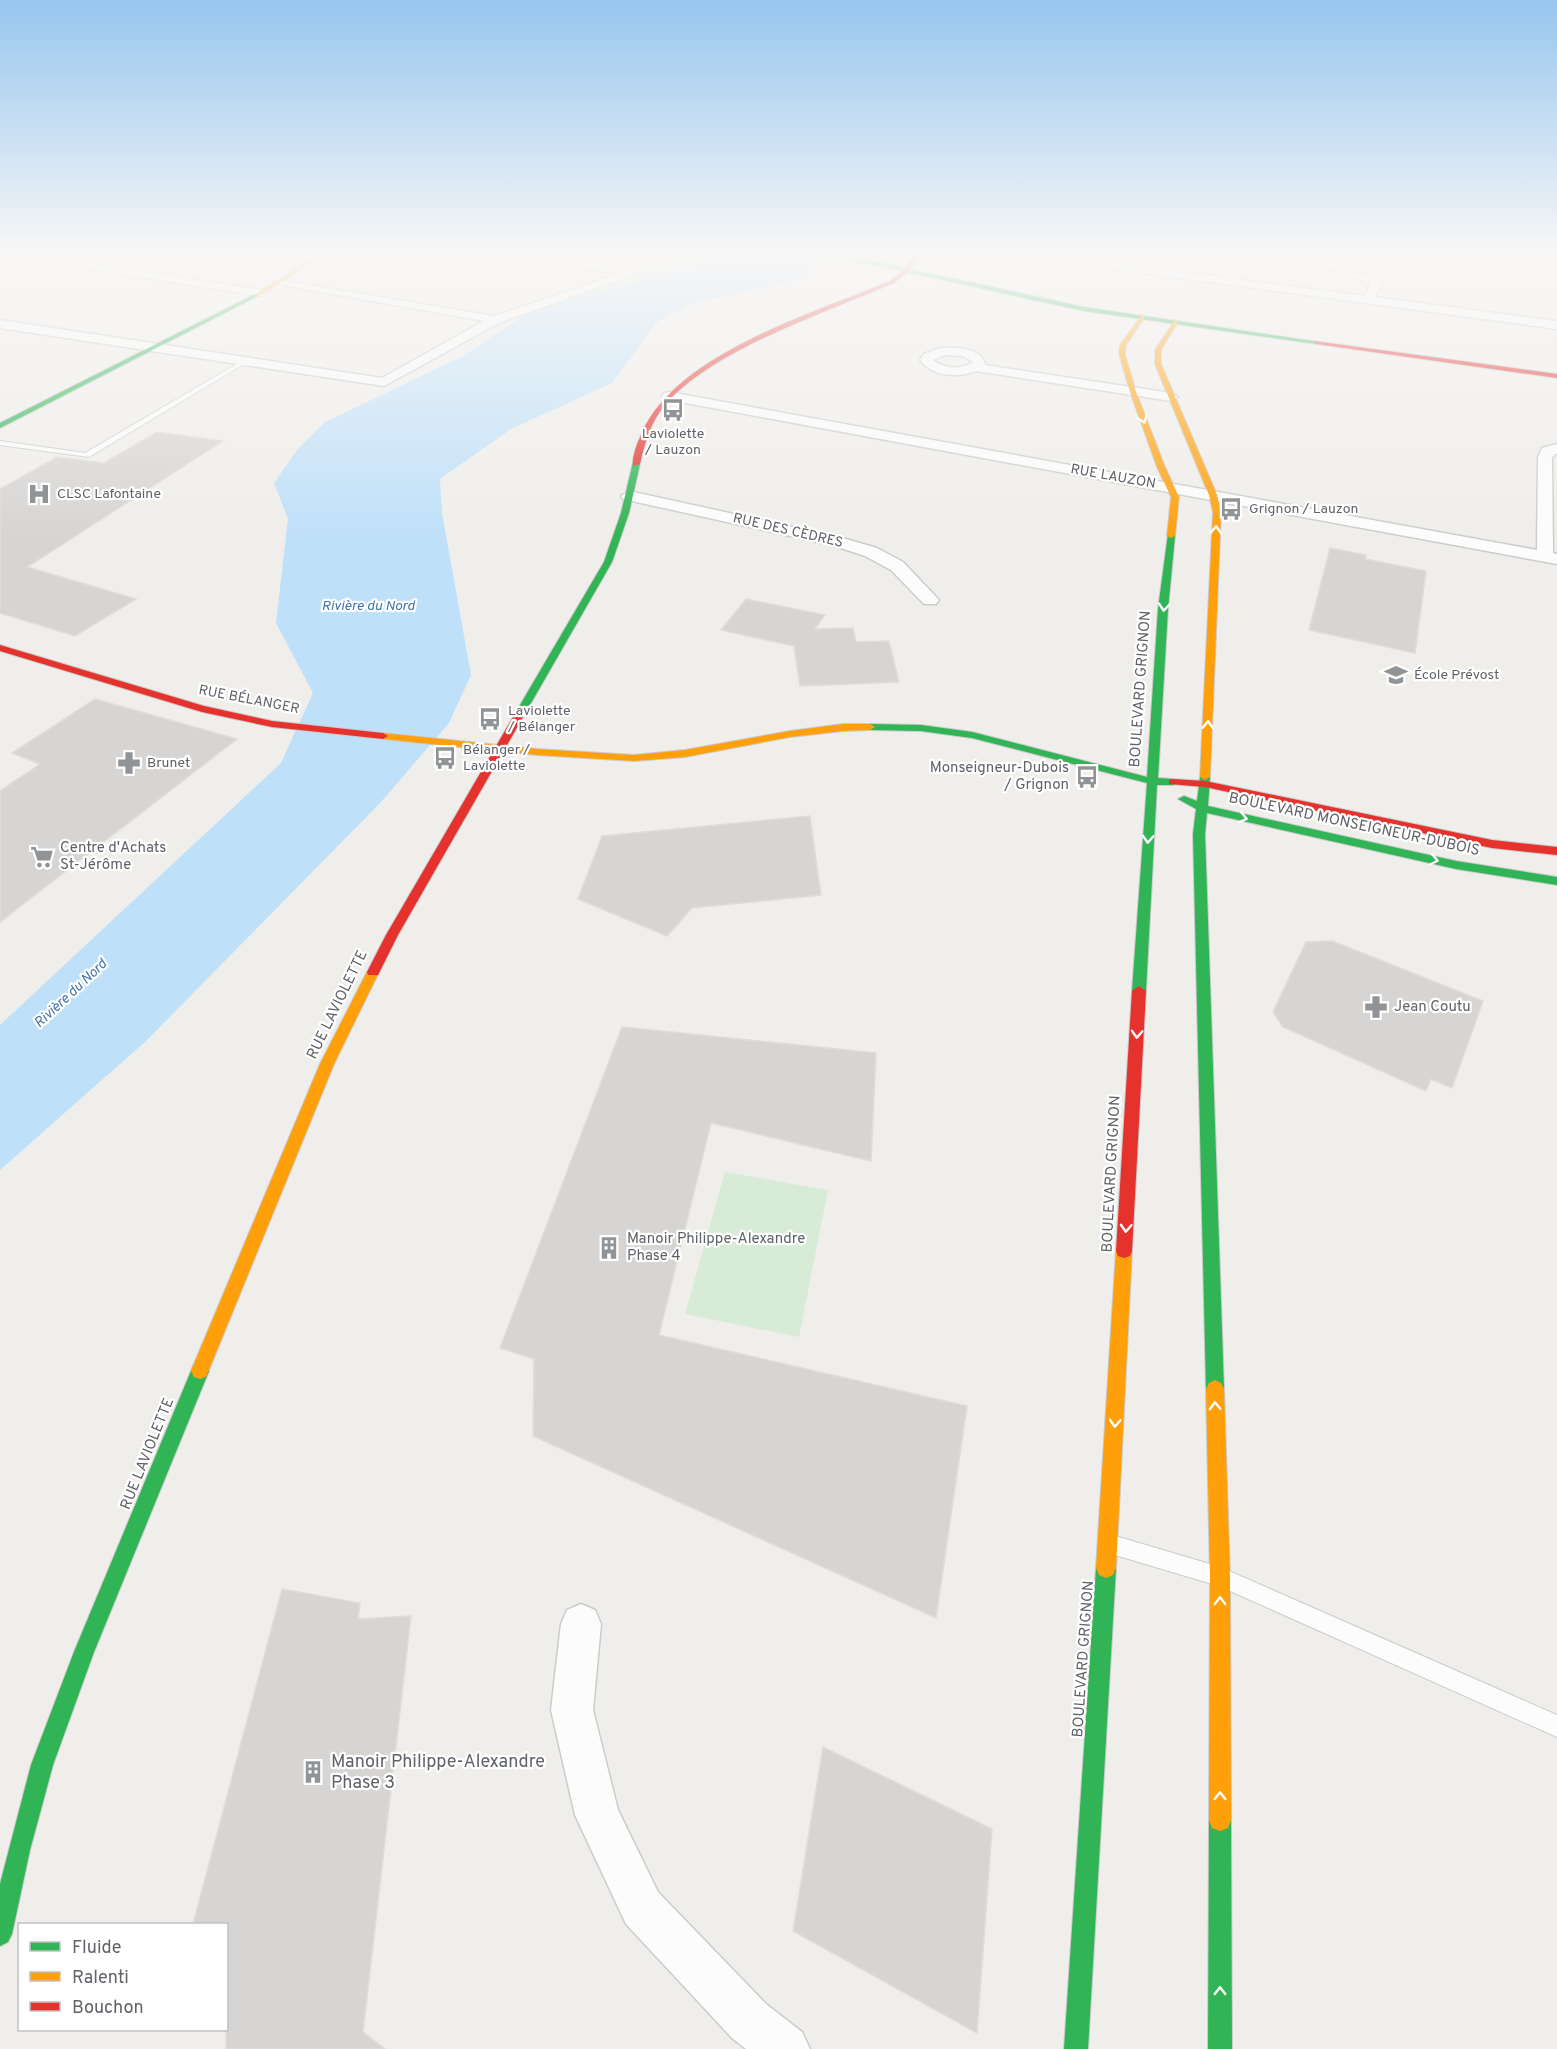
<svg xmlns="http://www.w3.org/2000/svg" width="1557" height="2049" font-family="Overpass,sans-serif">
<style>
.green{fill:#d8ebd6}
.water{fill:#bfe0f9}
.building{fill:#d6d5d3;stroke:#deddd9;stroke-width:1.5}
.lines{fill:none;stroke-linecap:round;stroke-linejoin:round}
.lane-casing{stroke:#cbcccc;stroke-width:2}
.street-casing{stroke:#cbcccc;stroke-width:3}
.fast-casing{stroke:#cacacb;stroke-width:2}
.slow-casing{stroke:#cacacb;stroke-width:2}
.jam-casing{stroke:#cacacb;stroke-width:2}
.lane{fill:#fdfcfc;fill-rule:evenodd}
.street{fill:#fdfcfc;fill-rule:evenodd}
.fast{fill:#30b455;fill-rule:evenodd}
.slow{fill:#ff9f0a;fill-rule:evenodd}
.jam{fill:#e5322d;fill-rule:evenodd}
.oneway{stroke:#fff}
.labels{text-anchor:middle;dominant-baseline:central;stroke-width:4.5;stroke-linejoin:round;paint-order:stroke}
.far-poi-label{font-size:14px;fill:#5f6368;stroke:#fff;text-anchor:start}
.far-street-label{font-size:14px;fill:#5f6368;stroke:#fff}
.far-water-label{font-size:14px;font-style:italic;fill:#4174aa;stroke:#fff}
.street-label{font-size:15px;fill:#5f6368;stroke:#fff}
.poi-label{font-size:15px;fill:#5f6368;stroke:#fff;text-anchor:start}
.near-poi-label{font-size:18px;fill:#5f6368;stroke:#fff;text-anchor:start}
</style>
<rect width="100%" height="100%" fill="#efeeea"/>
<!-- green -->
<path class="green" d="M691,252H722L693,267L564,301L554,299Z
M725,1172L828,1190L799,1337L685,1314Z"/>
<!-- water -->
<path class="water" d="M722,252H815L817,265L797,281L696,302L657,322L612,383L511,429L440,479L442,513L471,675L449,723L381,802L146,1041L0,1170V1025L281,763L313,693L276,623L288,519L274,483L297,450L325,422L463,356L522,316L564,301L693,267Z"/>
<!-- building -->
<path class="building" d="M157,432L223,441L27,567L136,599L75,636L0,613V489L57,457L104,463Z
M1330,548L1366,555L1365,559L1426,571L1415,653L1309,630Z
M746,599L825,615L815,629L853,628L856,642L889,641L899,682L800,686L794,646L721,630Z
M95,699L237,739L0,922V791L40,764L12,753Z
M810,816L821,895L692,908L667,936L578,899L602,836Z
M1332,941L1483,1001L1452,1088L1431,1079L1426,1091L1283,1027L1273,1012L1306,942Z
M622,1027L876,1053L871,1161L711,1123L659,1335L967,1406L936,1618L533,1436L534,1359L500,1348Z
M282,1589L360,1603L358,1619L411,1616L363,2032L385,2049H226V1924H193Z
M823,1747L992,1829L977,2033L793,1931Z"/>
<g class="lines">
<!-- lane casing -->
<g class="lane-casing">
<path id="lane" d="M247,358L249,361L89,457L0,445V441L85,453Z
M1112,1535L1220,1567L1557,1715V1737L1219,1586L1105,1552L1102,1545L1105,1538Z"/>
</g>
<!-- street casing -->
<g class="street-casing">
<path id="street" d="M0,252H20L261,290L267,293L261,296L0,255Z
M499,252H524L630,269L681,252H696L499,323L384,386L0,328V320L382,378L484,321L282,285L277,282L278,280L494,316L618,274L504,255Z
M1004,252H1033L1365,296L1370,284L1289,252H1304L1380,281L1382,283L1375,297L1557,321V329L1009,255Z
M1522,252H1540L1557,256V262Z
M940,348C955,347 982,347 985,365L1171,393L1178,397L1171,401L976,371C957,378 933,377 920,360L924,354ZM945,355L963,356L973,362C960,370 944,369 933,360Z
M669,392L1537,550L1538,457L1542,448L1557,444V453L1552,457L1553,553L1557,554V564L664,399L662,396L664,393Z
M629,491L839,537L877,548L903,562L939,600L936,604H924L891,570L865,556L835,546L623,499L621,496Z
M581,1604L595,1610L601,1624L593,1710L618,1810L658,1892L766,2004L802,2032L810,2049H746L732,2038L626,1924L575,1815L551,1710L561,1624L567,1610Z"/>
</g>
<!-- fast casing -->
<g class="fast-casing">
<path id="fast" d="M794,252L878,262L1084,307L1319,342L1316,344L1084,311L878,266Z
M255,294L260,295L0,428V423Z
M633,462L640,464L629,513L612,562L523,717L518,720L514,719L513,717L604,562L621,513Z
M1168,534L1175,536L1168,609L1158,778L1173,779L1178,782L1173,785H1157L1146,991L1139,996L1132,991L1147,783L972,738L921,731L870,730L865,727L870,724L921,725L972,732L1147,777L1158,609Z
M1205,774L1210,777L1208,806L1456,861L1557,877V885L1456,869L1207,813L1205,834L1224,1389L1221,1395L1215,1398L1209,1395L1206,1389L1193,834L1196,809L1178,799L1184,796L1197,801L1200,777Z
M200,1363L206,1365L209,1371L94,1652L53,1765L30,1850L12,1934L8,1942L0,1946V1884L31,1765L74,1652L191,1371L194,1365Z
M1106,1558L1113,1561L1116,1568L1088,2049H1064L1096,1568L1099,1561Z
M1220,1809L1228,1812L1231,1820L1232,2049H1208L1209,1820L1212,1812Z"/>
</g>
<!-- slow casing -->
<g class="slow-casing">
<path id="slow" d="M322,252H329L259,296L254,295Z
M1142,315L1145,317L1126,345L1125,354L1136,392L1165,467L1179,497L1175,536L1171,538L1167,536L1171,497L1157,467L1130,392L1119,354L1120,345Z
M1175,320L1178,322L1161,350V364L1217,495L1221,512L1210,777L1205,780L1200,777L1213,512L1209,495L1155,364V350Z
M843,724H870L875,727L870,730L843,731L790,737L685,757L634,761L537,755L383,739L378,736L383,733L537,749L634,755L685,750L790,731Z
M373,967L379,972L334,1064L206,1377L200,1379L194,1377L191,1371L320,1064L367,972Z
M1124,1244L1130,1246L1132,1251L1116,1568L1113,1575L1106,1578L1099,1575L1096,1568L1116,1251L1118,1246Z
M1215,1380L1221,1383L1224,1389L1230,1577L1231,1820L1228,1828L1220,1831L1212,1828L1209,1820L1210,1577L1206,1389L1209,1383Z"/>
</g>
<!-- jam casing -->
<g class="jam-casing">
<path id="jam" d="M915,252H921L909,271L894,283C828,312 700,353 659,413C649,428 644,446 640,464L633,466C632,456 637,444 641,435C674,354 815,313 890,281L905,269Z
M1314,341L1557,374V378L1316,344Z
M0,645L204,706L272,721L383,733L388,736L383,739L272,727L202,712L0,651Z
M518,714L523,717L398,935L378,975H368L367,972L386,935L513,717Z
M1173,779L1205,781L1492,840L1557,847V855L1492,848L1205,787L1169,784V780Z
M1139,986L1146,991L1132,1251L1130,1256L1124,1258L1118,1256L1116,1251L1132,991Z"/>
</g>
<!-- lane -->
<use href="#lane" class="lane"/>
<!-- street -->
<use href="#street" class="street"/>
<!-- fast -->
<use href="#fast" class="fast"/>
<!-- slow -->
<use href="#slow" class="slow"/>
<!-- jam -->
<use href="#jam" class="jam"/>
</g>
<!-- one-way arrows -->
<defs><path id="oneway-chevron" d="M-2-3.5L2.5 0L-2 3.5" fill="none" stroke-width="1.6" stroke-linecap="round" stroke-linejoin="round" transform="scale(1.5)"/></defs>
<g class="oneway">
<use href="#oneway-chevron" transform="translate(1143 419) rotate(70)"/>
<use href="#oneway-chevron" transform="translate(1216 530) rotate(-88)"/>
<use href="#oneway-chevron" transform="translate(1164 607) rotate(95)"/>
<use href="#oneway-chevron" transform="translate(1208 725) rotate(-88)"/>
<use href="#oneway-chevron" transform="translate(1243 818) rotate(13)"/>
<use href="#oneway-chevron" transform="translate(1148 839) rotate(93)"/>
<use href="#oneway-chevron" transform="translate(1434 860) rotate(12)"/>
<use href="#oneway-chevron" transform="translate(1137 1034) rotate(93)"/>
<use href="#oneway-chevron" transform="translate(1126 1228) rotate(93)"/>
<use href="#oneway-chevron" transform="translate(1215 1406) rotate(-92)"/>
<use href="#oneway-chevron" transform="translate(1115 1423) rotate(93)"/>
<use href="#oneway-chevron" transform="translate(1220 1601) rotate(-90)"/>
<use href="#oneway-chevron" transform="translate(1220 1796) rotate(-90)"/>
<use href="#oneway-chevron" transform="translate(1220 1991) rotate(-90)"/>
</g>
<!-- sky -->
<linearGradient id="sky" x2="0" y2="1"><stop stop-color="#97c6ef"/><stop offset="0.47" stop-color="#f8f7f6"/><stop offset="1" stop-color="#f8f7f6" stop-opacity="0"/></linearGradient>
<rect width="1557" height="539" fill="url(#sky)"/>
<!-- icons -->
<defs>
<g id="bus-bare" transform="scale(1.8)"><path d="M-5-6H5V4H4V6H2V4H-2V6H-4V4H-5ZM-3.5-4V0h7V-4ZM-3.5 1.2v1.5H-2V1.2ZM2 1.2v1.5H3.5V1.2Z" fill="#919496" stroke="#fff" stroke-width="2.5" paint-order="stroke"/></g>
<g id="hospital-bare" transform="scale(1.8)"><path d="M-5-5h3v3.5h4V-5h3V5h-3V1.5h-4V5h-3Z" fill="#919496" stroke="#fff" stroke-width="2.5" paint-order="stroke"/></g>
<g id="school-bare" transform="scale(1.8)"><path d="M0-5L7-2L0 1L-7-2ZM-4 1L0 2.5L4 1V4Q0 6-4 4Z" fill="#919496" stroke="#fff" stroke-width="2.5" paint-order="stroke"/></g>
<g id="pharmacy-bare" transform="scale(1.8)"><path d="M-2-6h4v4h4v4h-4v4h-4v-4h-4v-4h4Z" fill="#919496" stroke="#fff" stroke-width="2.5" paint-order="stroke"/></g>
<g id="supermarket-bare" transform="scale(1.8)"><path d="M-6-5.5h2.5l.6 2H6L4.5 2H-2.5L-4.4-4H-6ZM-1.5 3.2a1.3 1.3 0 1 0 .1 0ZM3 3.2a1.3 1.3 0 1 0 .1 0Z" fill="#919496" stroke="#fff" stroke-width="2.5" paint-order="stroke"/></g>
<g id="building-bare" transform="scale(1.8)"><path d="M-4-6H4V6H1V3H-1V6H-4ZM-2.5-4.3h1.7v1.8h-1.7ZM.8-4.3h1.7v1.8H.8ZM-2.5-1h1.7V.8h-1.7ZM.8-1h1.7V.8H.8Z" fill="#919496" stroke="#fff" stroke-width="2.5" paint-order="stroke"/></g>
</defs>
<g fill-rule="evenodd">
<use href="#bus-bare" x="673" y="410"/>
<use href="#hospital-bare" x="39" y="494"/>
<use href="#bus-bare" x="1231" y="509"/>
<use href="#school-bare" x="1396" y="675"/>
<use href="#bus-bare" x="490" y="719"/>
<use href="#bus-bare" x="445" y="758"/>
<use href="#pharmacy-bare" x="129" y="763"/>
<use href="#bus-bare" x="1087" y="777"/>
<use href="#supermarket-bare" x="42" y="857"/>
<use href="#pharmacy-bare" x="1376" y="1007"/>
<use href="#building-bare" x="609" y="1248"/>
<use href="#building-bare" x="313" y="1772"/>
</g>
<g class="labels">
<!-- far-poi labels -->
<g class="far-poi-label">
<text x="673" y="434" text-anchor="middle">Laviolette<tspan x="673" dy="16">/ Lauzon</tspan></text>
<text x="57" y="494">CLSC Lafontaine</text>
<text x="1249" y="509">Grignon / Lauzon</text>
<text x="1414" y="675">École Prévost</text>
<text x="508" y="711">Laviolette<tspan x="508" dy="16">/ Bélanger</tspan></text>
<text x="463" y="750">Bélanger /<tspan x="463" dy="16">Laviolette</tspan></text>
<text x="147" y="763">Brunet</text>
</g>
<!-- far-street labels -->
<g class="far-street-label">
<text transform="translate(1113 477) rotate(10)">RUE LAUZON</text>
<text transform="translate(788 531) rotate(13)">RUE DES CÈDRES</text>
<text transform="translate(249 700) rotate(11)">RUE BÉLANGER</text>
</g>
<!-- far-water labels -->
<g class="far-water-label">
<text x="368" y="606">Rivière du Nord</text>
<text transform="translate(71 994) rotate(-43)">Rivière du Nord</text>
</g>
<!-- street labels -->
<g class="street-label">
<text transform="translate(1141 689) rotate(-86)">BOULEVARD GRIGNON</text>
<text transform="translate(1354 825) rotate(12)">BOULEVARD MONSEIGNEUR-DUBOIS</text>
<text transform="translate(338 1005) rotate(-64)">RUE LAVIOLETTE</text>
<text transform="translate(1112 1174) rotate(-87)">BOULEVARD GRIGNON</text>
<text transform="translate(148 1454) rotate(-68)">RUE LAVIOLETTE</text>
<text transform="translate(1084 1659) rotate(-86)">BOULEVARD GRIGNON</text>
</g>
<!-- poi labels -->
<g class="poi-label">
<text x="1069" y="768" text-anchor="end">Monseigneur-Dubois<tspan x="1069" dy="17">/ Grignon</tspan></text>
<text x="60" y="848">Centre d'Achats<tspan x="60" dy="17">St-Jérôme</tspan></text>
<text x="1394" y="1007">Jean Coutu</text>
<text x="627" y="1239">Manoir Philippe-Alexandre<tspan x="627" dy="17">Phase 4</tspan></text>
</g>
<!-- near-poi labels -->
<g class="near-poi-label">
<text x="331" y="1762">Manoir Philippe-Alexandre<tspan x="331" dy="21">Phase 3</tspan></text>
</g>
</g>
<!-- legend -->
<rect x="18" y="1923" width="210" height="108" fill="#ffffff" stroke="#bfc1c3" stroke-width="1.5"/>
<rect x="30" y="1942" width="30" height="9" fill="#30b455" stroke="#bfc1c3" stroke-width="1.5"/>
<text x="72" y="1953" font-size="18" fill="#5f6368">Fluide</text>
<rect x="30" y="1972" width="30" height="9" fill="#ff9f0a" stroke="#bfc1c3" stroke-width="1.5"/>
<text x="72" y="1983" font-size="18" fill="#5f6368">Ralenti</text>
<rect x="30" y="2002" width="30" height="9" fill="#e5322d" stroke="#bfc1c3" stroke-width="1.5"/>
<text x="72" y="2013" font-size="18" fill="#5f6368">Bouchon</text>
</svg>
